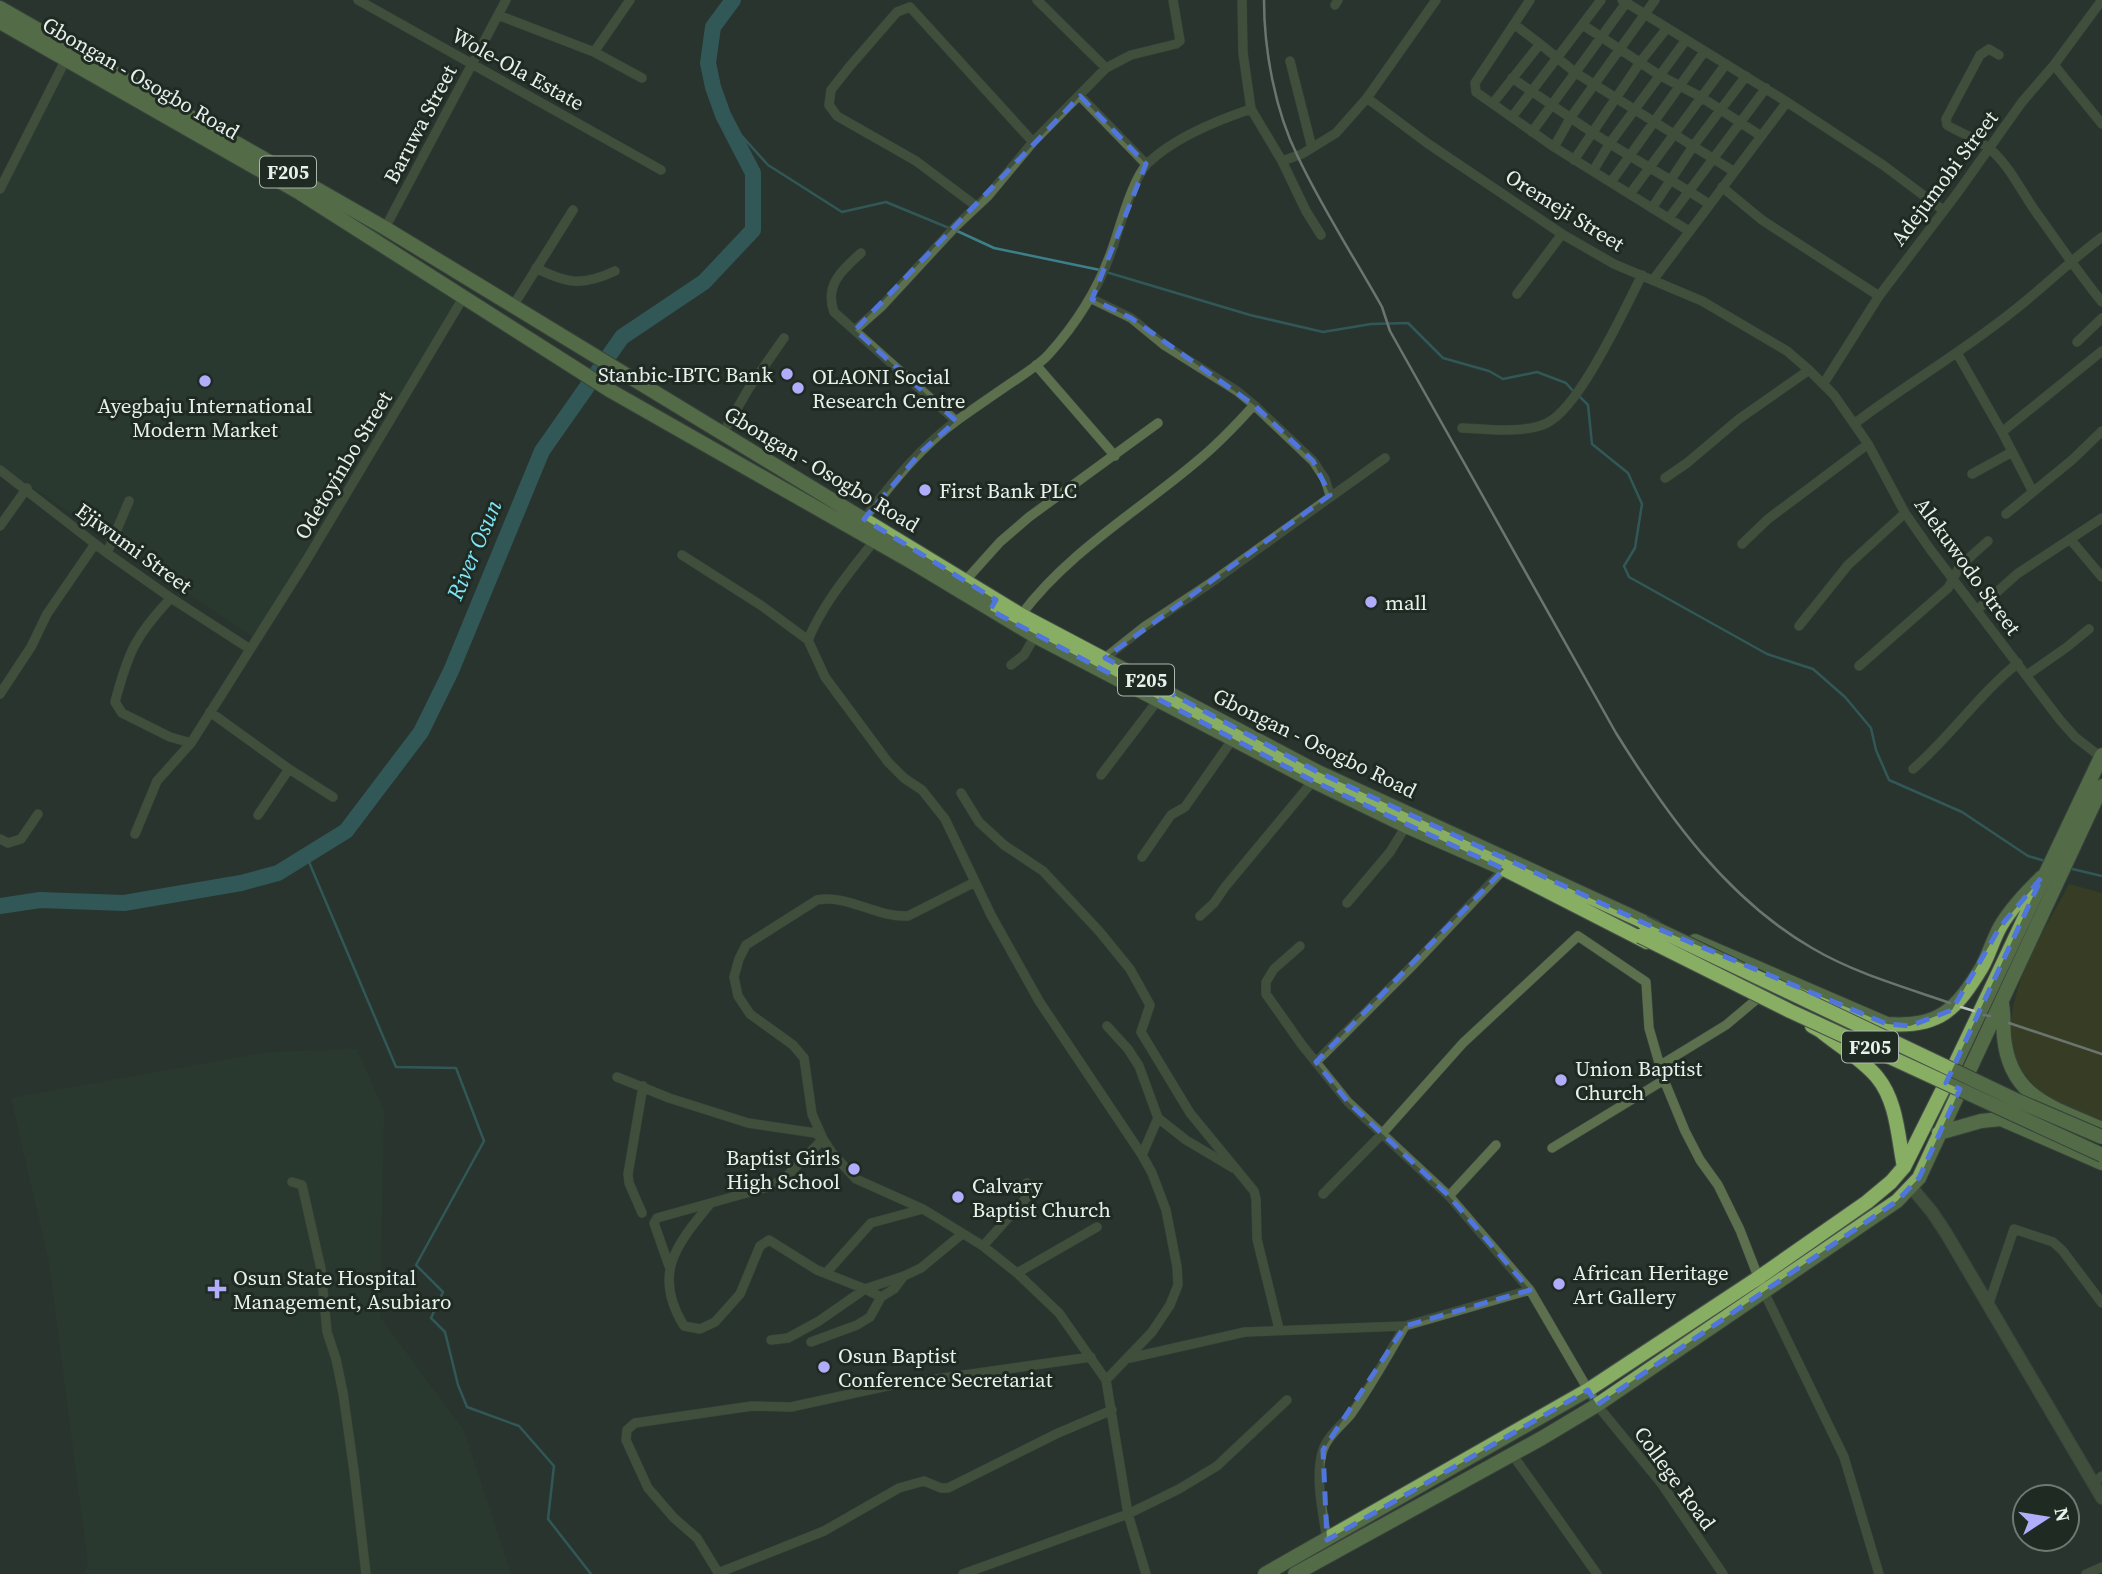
<svg xmlns="http://www.w3.org/2000/svg" width="2102" height="1574" font-family="'Source Serif 4',serif">
<style>
.built{fill:#2d3f33}
.green{fill:#4a471a}
.lines{fill:none;stroke-linecap:round;stroke-linejoin:round}
.stream{stroke:#3e808a;stroke-width:2.5}
.river{stroke:#3e808a;stroke-width:16}
.minor-casing{stroke:#47524b;stroke-width:10}
.tertiary-casing{stroke:#47524b;stroke-width:14}
.primary-casing{stroke:#47524b;stroke-width:16}
.minor{stroke:#5d704d;stroke-width:9}
.tertiary{stroke:#5d704d;stroke-width:12}
.primary{stroke:#88ae64;stroke-width:14}
.rail{stroke:#bbc4bf;stroke-width:2.5}
.primary-bridge-casing{stroke:#47524b;stroke-width:16;stroke-linecap:butt}
.primary-bridge{stroke:#88ae64;stroke-width:14}
.marked{fill:none;stroke:#5076dd;stroke-width:5;stroke-dasharray:14 9;stroke-linejoin:round}
.poi-dot{fill:#b1adfa;stroke:#1f2a23;stroke-width:2.5}
.labels{text-anchor:middle;dominant-baseline:central;stroke-width:6;stroke-linejoin:round;paint-order:stroke}
.shield{fill:#1f2a23;stroke:#acb5af;stroke-width:2}
.shield-label{font-size:19px;font-weight:bold;fill:#e8f0eb}
.street-label{font-size:21px;fill:#e8f0eb;stroke:#1f2a23}
.poi-label{font-size:21px;fill:#e8f0eb;stroke:#1f2a23;text-anchor:start}
.water-label{font-size:23px;font-style:italic;fill:#80e7f7;stroke:#1f2a23}
</style>
<rect width="100%" height="100%" fill="#28342d"/>
<!-- built -->
<path class="built" d="M69,64L224,153L460,298L257,640L0,465V196Z
M357,1049L384,1111L380,1317L464,1431L511,1574H84L88,1564L49,1262L11,1098L269,1052Z"/>
<!-- green -->
<path class="green" d="M2069,884L2102,893V1122C2083,1114 2061,1107 2044,1095C2038,1092 2034,1085 2029,1080C1981,1023 2041,938 2069,884Z"/>
<g class="lines">
<!-- stream -->
<path class="stream" d="M723,115L768,165L842,212L886,202L949,228
M955,230L994,248L1100,270
M1106,272L1250,315L1323,332L1371,324L1408,323L1443,358L1489,371L1503,379L1537,372L1566,383L1573,391
M1578,395L1588,405L1592,444L1628,473L1642,504L1635,548L1624,566L1629,577L1767,654L1813,669L1845,697L1871,728L1876,750L1889,780L1962,812L2028,856L2045,861
M306,855L396,1067L456,1068L484,1141L416,1265L443,1292L431,1318L445,1332L458,1385L467,1407L519,1426L554,1466L548,1519L591,1574
M2068,868L2102,876"/>
<!-- river -->
<path class="river" d="M0,906L40,900L124,903L241,883L278,873L346,831L421,732L451,671L542,451L622,337L704,282L753,230V173L723,115L713,87L708,63L713,27L733,0"/>
<!-- minor casing -->
<g class="minor-casing">
<path id="minor" d="M358,0L661,170
M1037,0L1106,68
M1242,0L1243,53L1251,109L1282,161L1306,211L1321,235
M1530,0L1475,83L1476,92L1554,147L1689,231
M1622,0L1787,102L1883,165L1943,210
M1335,5L1338,0
M910,7L897,12L850,66L831,90L829,105L837,116L916,161L976,206
M910,7L1033,142
M498,15L594,52L642,78
M1583,25L1659,75L1701,97L1761,136
M1540,44L1576,73L1733,171
M594,52L630,0
M1999,55L1989,49L1980,55L1946,119L1947,125C1960,133 1978,139 1990,149C2012,168 2023,196 2041,219C2061,247 2080,275 2102,302
M1290,61L1312,148
M2054,65L2102,124
M1512,78C1539,96 1566,115 1593,133C1631,158 1671,179 1709,204
M1080,96L1146,164
M1367,98L1427,143L1562,234L1614,264L1702,301L1787,351L1809,370L1834,395L1868,444L1905,513L1930,549L2060,720L2075,737L2102,758
M1493,103L1540,44L1514,24
M1512,117L1601,0
M1532,132L1626,3
M1554,147L1571,117L1655,0
M1574,160L1641,61L1667,28
M1282,161L1302,154L1336,133L1367,98L1436,0
M1593,171L1610,143L1686,40
M1611,182L1704,52
M1722,187L1762,220L1879,296
M0,189L66,59
M1630,194L1726,64
M1652,208L1694,145L1746,76
M1669,218L1766,88
M385,228L506,0
M861,253C843,269 824,285 834,312L956,421
M536,268C567,284 583,286 615,271
M1653,280L1787,102
M1517,294L1562,234
M1092,299L1131,318L1164,345L1237,391L1254,405L1313,461L1325,479L1330,495
M513,306L573,210
M855,330L881,307L956,226L988,196L1033,142L1106,68L1131,55L1176,44L1180,41L1173,0
M2077,342L2102,318
M1957,353L2002,432L2033,492
M1036,365L1115,456
M1824,383L1879,296L1958,192L2022,102L2054,65L2102,0
M1854,424C1905,385 1961,353 2012,312C2043,288 2071,260 2102,237
M1462,428C1486,429 1525,434 1547,423C1580,407 1624,310 1642,275
M2002,432L2102,351
M723,433L749,388L784,338
M0,470L107,553L171,598L250,649
M1972,474L2012,452
M1665,478L1687,463L1739,419L1809,370
M2006,514L2072,460L2102,431
M864,519C892,483 921,446 959,419C979,405 999,391 1020,377C1030,370 1041,363 1049,354C1076,324 1096,293 1110,255C1119,232 1131,180 1148,163C1174,138 1218,120 1251,109
M0,526L27,488
M2070,539L2102,577
M874,541C850,572 823,603 808,640L825,677L888,762L904,778L922,790L945,819L991,915L1039,1001L1142,1155L1152,1173L1166,1210L1177,1267L1178,1285L1170,1305L1152,1332L1106,1380
M1742,544L1768,519L1868,444
M107,553L129,501
M682,555L762,606L808,640
M965,581L1000,542L1029,517L1158,423
M171,598C135,636 128,653 115,702L122,713L170,737L191,743
M1977,610L2017,574L2102,518
M1021,615C1068,552 1137,512 1196,462C1217,445 1236,425 1254,405
M1799,626L1848,565L1905,513
M1105,658L1144,627L1209,584L1385,458
M1011,665L1024,655L1035,636
M1859,666L1948,588L1960,566L1988,541
M2027,675L2067,647L2089,629
M0,694L31,647L47,614L95,544
M210,712L289,769L333,797
M1913,769C1951,736 1979,694 2018,663
M1101,775L1158,700
M961,793L979,822L1004,845L1043,871L1099,931L1130,969L1150,1005L1141,1032L1190,1113L1254,1191L1256,1199L1257,1239L1279,1329
M258,815L289,769
M135,834L157,781L191,743L306,561L463,298
M0,839L8,843L21,839L38,814
M1142,857L1171,815L1185,807L1232,740
M1347,903L1390,852L1406,826
M1200,916L1214,903L1225,887L1313,781
M1300,946L1274,969L1266,982V994L1302,1045L1348,1102L1449,1196L1530,1290L1597,1405L1661,1483L1723,1574
M1107,1026L1128,1049L1139,1066L1158,1118L1186,1140L1233,1168
M1316,1062L1414,964L1504,869
M1659,1066L1726,1025L1757,999
M617,1077L669,1098L748,1123L815,1133L823,1139L832,1153L856,1179L923,1209L983,1246L1017,1273L1059,1313L1106,1380L1128,1514L1146,1574
M1552,1148L1664,1080
M1142,1155L1158,1118
M292,1182L302,1185L321,1269L327,1332L336,1359L343,1393L354,1471L366,1574
M1323,1194L1381,1135L1463,1043L1578,936L1646,982L1649,1028L1664,1080L1685,1131L1700,1160L1718,1185L1740,1230L1764,1292L1844,1457L1879,1574
M1449,1196L1496,1145
M710,1204C676,1245 652,1274 684,1326L700,1329L715,1322L740,1294L760,1246L769,1240L817,1270L865,1289L904,1276L921,1268L962,1234
M642,1213L629,1183L628,1174L643,1086
M983,1246L1028,1196L1027,1183
M669,1266L654,1223L657,1218L768,1187L784,1179L823,1139L812,1114L804,1058L793,1045L750,1014L738,996L734,977L739,959L746,945L817,900C848,894 877,918 908,916L975,882
M826,1273L871,1223L923,1209
M1017,1273L1097,1227
M1989,1303L2014,1229L2053,1242L2062,1250L2102,1303
M771,1340L788,1338L819,1321L865,1289L881,1297
M811,1342L857,1325L870,1317L881,1297L894,1289L903,1277
M1130,1358L1245,1332L1405,1326L1530,1290
M1512,1454L1597,1574
M2093,1483L2102,1476
M1327,1540C1323,1513 1315,1479 1322,1453C1326,1437 1341,1426 1351,1414C1371,1386 1388,1355 1405,1326
M718,1573L824,1531L899,1488L924,1481L941,1488H948L1056,1434L1112,1410
M719,1574L697,1538L674,1518L648,1488L626,1440L627,1430L635,1423L752,1406L791,1407L887,1386L1091,1357
M963,1574L1128,1514L1179,1489L1217,1466L1287,1400
M2086,1574L2102,1567"/>
</g>
<!-- tertiary casing -->
<g class="tertiary-casing">
<path id="tertiary" d="M1912,1188L1932,1212L1946,1233L2102,1498"/>
</g>
<!-- primary casing -->
<g class="primary-casing">
<path id="primary" d="M0,8L385,228L1021,615L1316,771L1655,927
M0,22L300,193L611,391L910,561L1035,636L1313,781L1406,826L1504,869L1647,942
M1695,941L1887,1024C1939,1028 1956,1010 1982,967C1989,954 1993,940 2000,927C2011,908 2027,892 2042,877
M2002,1004C2004,1015 2003,1026 2004,1037C2010,1099 2054,1107 2102,1129
M1812,1026L1821,1031C1838,1045 1863,1060 1877,1077C1897,1101 1898,1137 1904,1167
M1939,1133L1981,1121L2001,1119L2102,1163
M1265,1574L1588,1390L1758,1278L1867,1202L1891,1182L1904,1167L1950,1075L2102,755
M1295,1574L1542,1438L1597,1405L1897,1201L1919,1178L2102,786"/>
</g>
<!-- minor -->
<use href="#minor" class="minor"/>
<!-- tertiary -->
<use href="#tertiary" class="tertiary"/>
<!-- primary -->
<use href="#primary" class="primary"/>
<!-- rail -->
<path class="rail" d="M1264,0C1264,50 1275,111 1298,157C1322,208 1354,257 1382,307L1390,331L1616,733C1667,815 1727,899 1812,948C1854,973 1904,987 1950,1003
M1961,1007L1974,1011
M1984,1015L1990,1016
M2009,1023L2102,1054"/>
<!-- primary-bridge casing -->
<g class="primary-bridge-casing">
<path id="primary-bridge" d="M1644,923L2018,1101L2102,1137
M1640,936L1790,1011L2102,1155"/>
</g>
<!-- primary-bridge -->
<use href="#primary-bridge" class="primary-bridge"/>
</g>
<!-- marked area -->
<path d="M0 0H2102V1574H0ZM1080,96L1146,164L1092,299L1131,318L1254,405L1313,461L1330,495L1105,658L1316,771L1644,923L1887,1024L1910,1026L1952,1010L2000,927L2042,877L1946,1083L1960,1089L1919,1178L1897,1201L1597,1405L1588,1390L1327,1540L1323,1450L1405,1326L1530,1290L1449,1196L1348,1102L1316,1062L1504,869L1313,781L990,610L996,600L864,519L922,451L956,421L855,330Z" fill="#28342d" fill-opacity=".55" fill-rule="evenodd"/>
<path class="marked" d="M1080,96L1146,164L1092,299L1131,318L1254,405L1313,461L1330,495L1105,658L1316,771L1644,923L1887,1024L1910,1026L1952,1010L2000,927L2042,877L1946,1083L1960,1089L1919,1178L1897,1201L1597,1405L1588,1390L1327,1540L1323,1450L1405,1326L1530,1290L1449,1196L1348,1102L1316,1062L1504,869L1313,781L990,610L996,600L864,519L922,451L956,421L855,330Z"/>
<!-- markers -->
<g class="poi-dot">
<circle cx="787" cy="374" r="7"/>
<circle cx="205" cy="381" r="7"/>
<circle cx="798" cy="388" r="7"/>
<circle cx="925" cy="490" r="7"/>
<circle cx="1371" cy="602" r="7"/>
<circle cx="1561" cy="1080" r="7"/>
<circle cx="854" cy="1169" r="7"/>
<circle cx="958" cy="1197" r="7"/>
<circle cx="1559" cy="1284" r="7"/>
<path d="M213.5 1278.5h7v7h7v7h-7v7h-7v-7h-7v-7h7z"/>
<circle cx="824" cy="1367" r="7"/>
</g>
<g class="labels">
<!-- shield labels -->
<g class="shield">
<rect x="260" y="156.5" width="56" height="31" rx="5"/>
<rect x="1118" y="664.5" width="56" height="31" rx="5"/>
<rect x="1842" y="1031.5" width="56" height="31" rx="5"/>
</g>
<g class="shield-label">
<text x="288" y="172">F205</text>
<text x="1146" y="680">F205</text>
<text x="1870" y="1047">F205</text>
</g>
<!-- street labels -->
<g class="street-label">
<text transform="translate(518 69) rotate(29)">Wole-Ola Estate</text>
<text transform="translate(141 78) rotate(30)">Gbongan - Osogbo Road</text>
<text transform="translate(420 124) rotate(-62)">Baruwa Street</text>
<text transform="translate(1944 178) rotate(-53)">Adejumobi Street</text>
<text transform="translate(1565 210) rotate(32)">Oremeji Street</text>
<text transform="translate(343 465) rotate(-59)">Odetoyinbo Street</text>
<text transform="translate(822 469) rotate(31)">Gbongan - Osogbo Road</text>
<text transform="translate(134 548) rotate(36)">Ejiwumi Street</text>
<text transform="translate(1968 566) rotate(54)">Alekuwodo Street</text>
<text transform="translate(1315 743) rotate(26)">Gbongan - Osogbo Road</text>
<text transform="translate(1675 1478) rotate(54)">College Road</text>
</g>
<!-- poi labels -->
<g class="poi-label">
<text x="773" y="374" text-anchor="end">Stanbic-IBTC Bank</text>
<text x="812" y="376">OLAONI Social<tspan x="812" dy="24">Research Centre</tspan></text>
<text x="205" y="405" text-anchor="middle">Ayegbaju International<tspan x="205" dy="24">Modern Market</tspan></text>
<text x="939" y="490">First Bank PLC</text>
<text x="1385" y="602">mall</text>
<text x="1575" y="1068">Union Baptist<tspan x="1575" dy="24">Church</tspan></text>
<text x="840" y="1157" text-anchor="end">Baptist Girls<tspan x="840" dy="24">High School</tspan></text>
<text x="972" y="1185">Calvary<tspan x="972" dy="24">Baptist Church</tspan></text>
<text x="1573" y="1272">African Heritage<tspan x="1573" dy="24">Art Gallery</tspan></text>
<text x="233" y="1277">Osun State Hospital<tspan x="233" dy="24">Management, Asubiaro</tspan></text>
<text x="838" y="1355">Osun Baptist<tspan x="838" dy="24">Conference Secretariat</tspan></text>
</g>
<!-- water labels -->
<g class="water-label">
<text transform="translate(474 550) rotate(-67)">River Osun</text>
</g>
</g>
<!-- north arrow -->
<g transform="translate(2046 1518) rotate(78)"><circle r="33" fill="#1f2a23" stroke="#6f7973" stroke-width="2"/>
<path d="M0-5L12 26L0 18L-12 26Z" fill="#b1adfa"/>
<text y="-10" font-size="19" font-weight="bold" text-anchor="middle" fill="#e8f0eb">N</text>
</g>
</svg>
